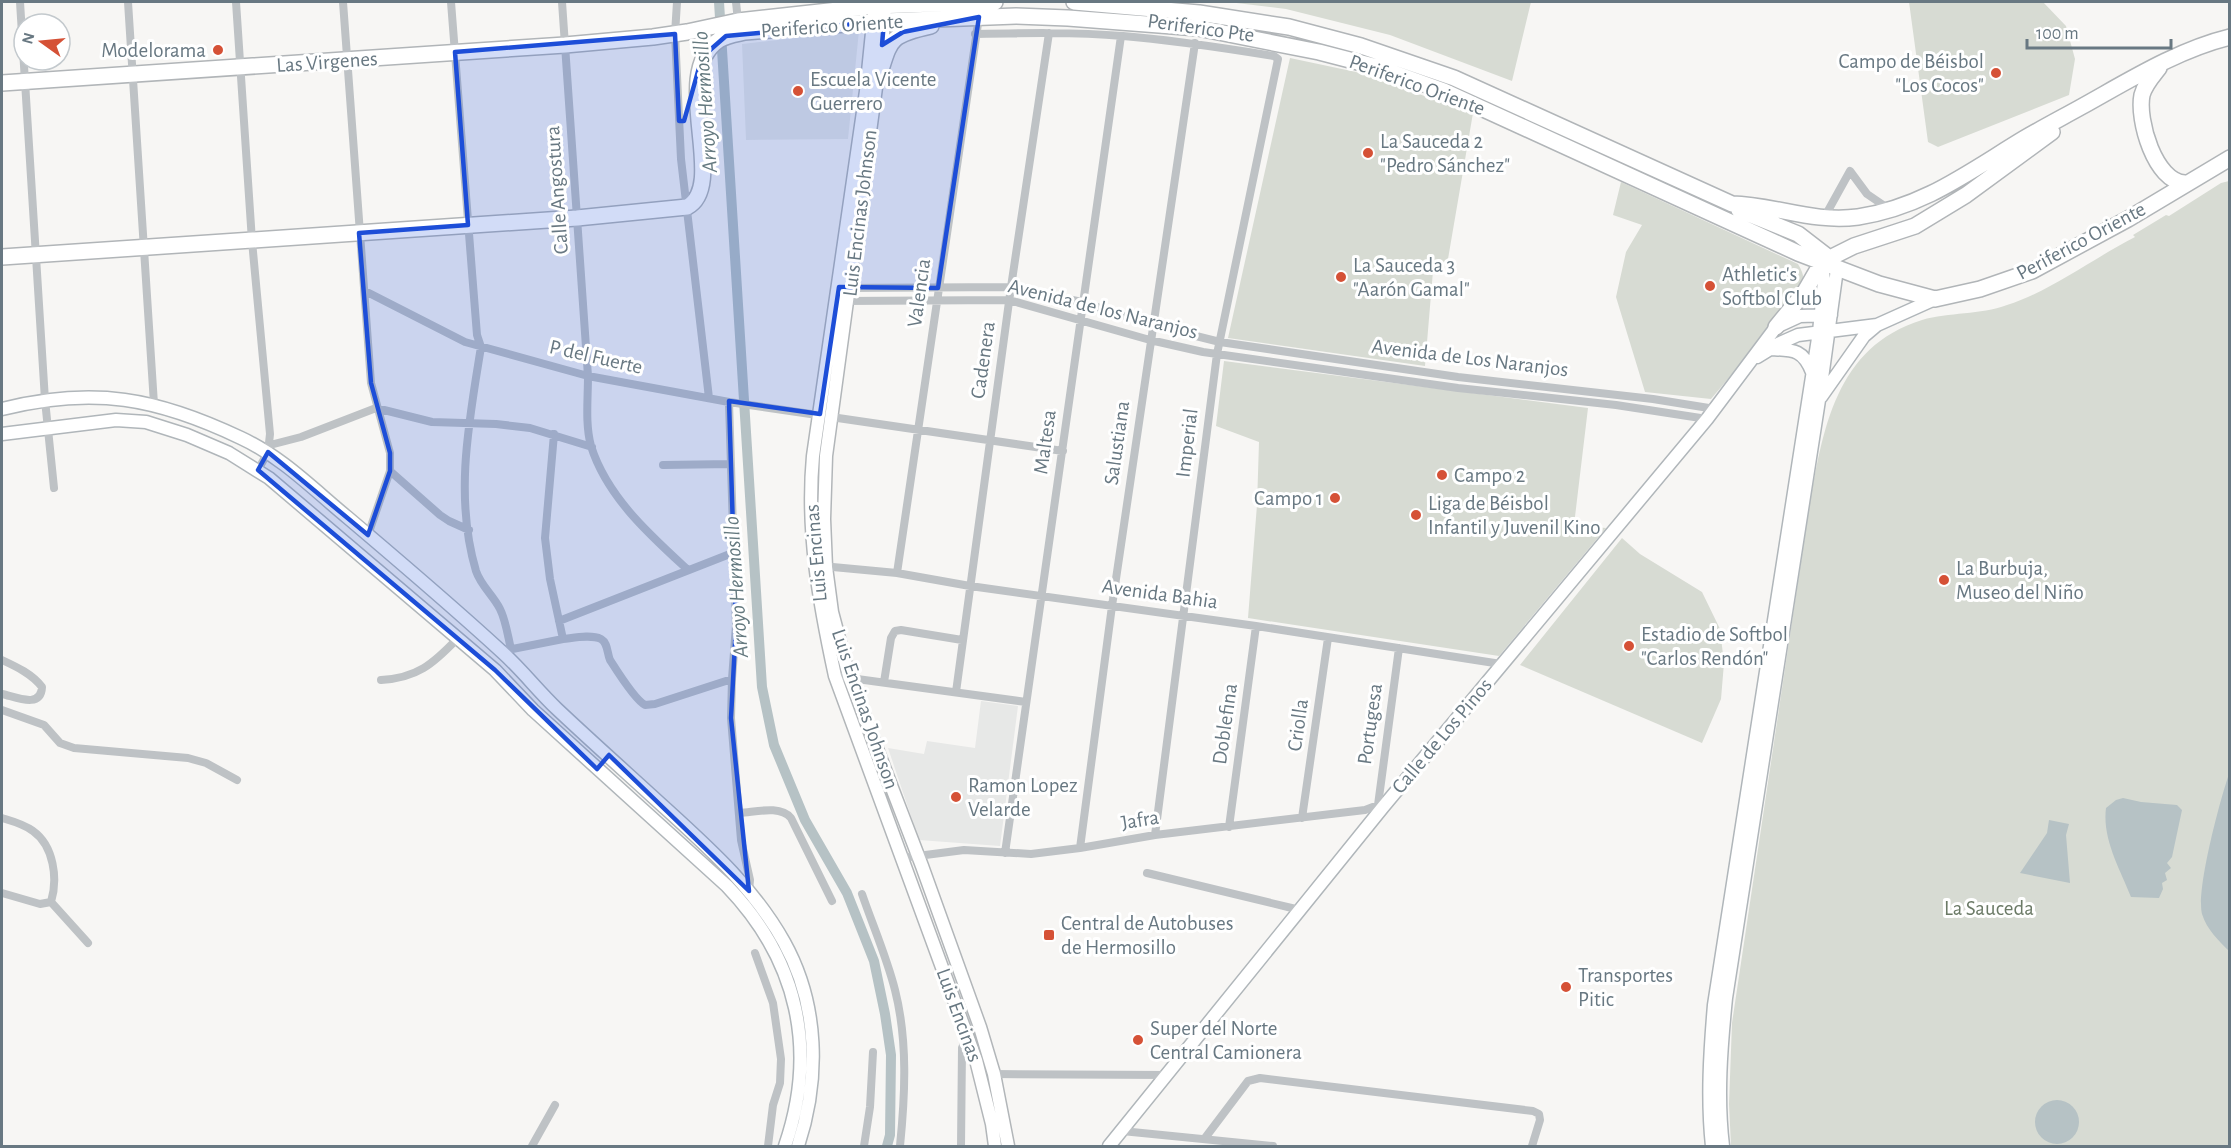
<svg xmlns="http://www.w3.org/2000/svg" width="2231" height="1148" font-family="'Alegreya Sans',sans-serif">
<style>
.built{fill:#e7e8e7}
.green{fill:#d7dbd3}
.water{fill:#b6c2c5}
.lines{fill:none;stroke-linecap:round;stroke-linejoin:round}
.canal{stroke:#b6c2c5;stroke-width:10}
.secondary-casing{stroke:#b0b6ba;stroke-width:15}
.primary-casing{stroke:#b2b6b9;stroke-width:15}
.highway-casing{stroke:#b1b5b8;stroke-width:18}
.street{stroke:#bec2c5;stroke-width:8}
.secondary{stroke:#fff;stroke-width:12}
.primary{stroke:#fff;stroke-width:12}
.highway{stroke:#fff;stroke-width:15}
.marked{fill:#1d4ed8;fill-opacity:0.2;stroke:#1d4ed8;stroke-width:4.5;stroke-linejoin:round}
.poi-dot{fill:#d55136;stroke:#fff;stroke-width:2}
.labels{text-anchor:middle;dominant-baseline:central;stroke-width:6;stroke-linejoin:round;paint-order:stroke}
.street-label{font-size:21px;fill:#687882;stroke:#fff}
.poi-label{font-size:21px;fill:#687882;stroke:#fff;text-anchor:start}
.park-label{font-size:21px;fill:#6b7a66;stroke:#fff}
.water-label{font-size:22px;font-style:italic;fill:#64797f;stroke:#fff}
</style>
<rect width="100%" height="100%" fill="#f7f6f4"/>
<!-- built -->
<path class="built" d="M859,31L848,139L746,140L742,44Z
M981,701L1018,706L1000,846L919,840L888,748L924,754L927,741L975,748Z"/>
<!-- green -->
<path class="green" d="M1228,2H1531L1512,81L1390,35L1286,9Z
M1909,2H2043L2066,26L2075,59L2069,95L1938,147L1928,142Z
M1290,58L1356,72L1473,113L1448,259L1433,271L1425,366L1228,338Z
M2229,181V1146H1731L1729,1104L1732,1023L1809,508C1823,430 1835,347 1922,320C1949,312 1980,315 2007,305C2053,290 2092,259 2135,237L2133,235L2166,215L2169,216L2221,183Z
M1621,182L1798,264C1804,274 1805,280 1802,291L1711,399L1645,392L1616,297L1626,252L1642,225L1613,215Z
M1224,361L1588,408L1574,525L1606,528L1499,656L1248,618L1257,505L1259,442L1216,426Z
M1622,538L1640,554L1702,592L1720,629L1724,663L1721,699L1702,743L1520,665Z"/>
<!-- water -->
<path class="water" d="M2229,774V951C2219,941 2207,930 2202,914C2196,890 2220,800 2229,774Z
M2123,798L2141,802L2177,805L2182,810L2172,857L2167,863L2171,868L2165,873L2167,880L2162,883L2163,889L2159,898L2131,897C2120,869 2102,839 2106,808L2116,800Z
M2049,820L2069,824L2066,835L2070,883L2020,873L2047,833Z
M2035 1122a22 22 0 1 1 44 0a22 22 0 1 1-44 0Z"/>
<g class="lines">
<!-- canal -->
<path class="canal" d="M719,2L762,687L774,745L805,820L847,893L874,961L885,1014L891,1055L890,1135L887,1146"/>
<!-- secondary casing -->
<g class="secondary-casing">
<path id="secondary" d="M1771,349C1793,350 1803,349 1812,372
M1757,357L1780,343L1798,335L1877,325
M1821,397L1864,336L1877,325L1935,299
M2,409C94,386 157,398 241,438C282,457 313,489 347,517C399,561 452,606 502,652C522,670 538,691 557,709C592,742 628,774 664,807C709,848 754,888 784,942C819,1005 820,1079 798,1146
M2,434L116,420L146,422L187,435L229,453L269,478L495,670L533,710L727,886C798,960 818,1050 785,1146
M1109,1146L1383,807L1707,419L1776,327L1800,316L1831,315
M1712,1146C1707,1099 1710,1052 1714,1005L1819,332L1824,281L1822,262
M1723,1146C1717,1097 1721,1048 1726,998L1819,400L1837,269"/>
</g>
<!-- primary casing -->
<g class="primary-casing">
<path id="primary" d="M885,5L883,36L826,456L824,519L826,567L832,612L849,676L922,866L980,1027L994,1074L1008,1146
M874,13L866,91L813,456C806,531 819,602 835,676L976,1060L992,1124L995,1146"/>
</g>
<!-- highway casing -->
<g class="highway-casing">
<path id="highway" d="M1074,2L1199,13L1289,27L1361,46L1454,78L1732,204C1776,205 1812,223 1858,217C1924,207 1970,171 2025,138C2044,127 2063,117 2081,107C2128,81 2177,50 2230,37
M2159,68C2152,77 2145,84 2142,95C2137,120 2155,182 2185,183
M877,82C891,40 886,36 931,26
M2,83L565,45L653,37L687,32L738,21L874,6L995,2
M1739,210L1798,234L1833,261
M2,257L577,218L687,207C729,185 668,73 719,40C727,35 736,34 745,32L884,21L1016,16L1068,18L1198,28L1319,52L1377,67L1444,91L1798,253L1879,284L1935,299L1980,289L2032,271L2128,219L2230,158
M1776,327L1804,293L1822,262L1854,246L1915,226L1966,195L2052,132"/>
</g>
<!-- street -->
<path class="street" d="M20,2L45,400L54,488
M128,2L154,404
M236,2L252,241L270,434L268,452L258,470
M343,2L371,383L390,453V471L368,535
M451,2L472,272L477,335L481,347C469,421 454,497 476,571C481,586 493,595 500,609C506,621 508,637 511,649
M562,2L588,376C588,399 585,424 591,446C607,497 650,535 687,569
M677,2L675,34L681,159L709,398
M736,2L738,21
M975,34C1024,33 1074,32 1123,36C1174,40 1224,48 1274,56L1278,59L1217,354L1155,835
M1824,218L1850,171L1867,194L1889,209
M846,288L1011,287L1082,302L1152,325L1220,342L1458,377L1653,399L1715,409
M365,291L465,342L588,376L729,402L1063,451
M843,301L1009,300L1150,340L1203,352L1458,388L1616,405L1707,419
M729,402L736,625L732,679L731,718L741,840L750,880L749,891
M270,445L301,437L376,408L432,422L496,424L530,428L592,447
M663,465L731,464
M390,471L440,515L449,521L469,530
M822,566L897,573L970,586L1256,626L1501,664
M897,573L979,17
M559,621L735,552
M563,639C573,638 591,634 601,639C608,643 607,653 610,660C617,671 635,700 645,705L655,704L732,679
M507,650L563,639L550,579L545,538L554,434
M2,660C17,667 32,674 42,687C41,709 16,697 2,694
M835,676L1026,702
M381,680C417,678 433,664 457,639
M884,682L891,638L895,631L901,630L962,640
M956,692L1011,287L1049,33
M2,710L44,725L60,743L74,748L188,758L206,763L237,780
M1378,805L1399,648
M740,813C756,812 780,805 791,818L832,901
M2,818C12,821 24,824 33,831C54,846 58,879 51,902L40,904L2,893
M1302,818L1328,638
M1229,827L1256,626
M1080,848L1112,606L1195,43
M1005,853L1121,36
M902,858L964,850L1031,854L1080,848L1155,835L1365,810L1378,805L1383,807
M1147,873L1300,910
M862,894C873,926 887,958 895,990C908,1041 905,1096 900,1146
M51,902L88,943
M755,953L773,1003L781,1059L780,1083L773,1105L768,1146
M994,1074L1168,1075
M1122,1131L1273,1146
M1205,1138L1248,1081L1260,1078L1533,1111L1539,1114L1540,1120L1532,1146
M532,1146L555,1105
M864,1146L870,1107L873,1052
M961,1146L962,1048L967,1037"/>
<!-- secondary -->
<use href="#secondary" class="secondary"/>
<!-- primary -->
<use href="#primary" class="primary"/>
<!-- highway -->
<use href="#highway" class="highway"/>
</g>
<!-- marked area -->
<path class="marked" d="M979,17L938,288L839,287L820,414L729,401L736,625L731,718L749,891L609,755L597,769L495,670L258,470L268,452L368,535L390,471V453L371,383L359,233L468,225L455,52L675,34L679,121H684L702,57L726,36L884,21L882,45L903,32Z"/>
<!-- markers -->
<g class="poi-dot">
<circle cx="218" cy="50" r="6"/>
<circle cx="1996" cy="73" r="6"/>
<circle cx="798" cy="91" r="6"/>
<circle cx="1368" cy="153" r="6"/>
<circle cx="1341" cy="277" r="6"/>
<circle cx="1710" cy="286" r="6"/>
<circle cx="1442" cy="475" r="6"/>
<circle cx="1335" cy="498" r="6"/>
<circle cx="1416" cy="515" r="6"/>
<circle cx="1944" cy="580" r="6"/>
<circle cx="1629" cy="646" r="6"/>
<circle cx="956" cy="797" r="6"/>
<rect x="1043" y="929" width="12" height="12" rx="3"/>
<circle cx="1566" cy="987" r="6"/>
<circle cx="1138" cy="1040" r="6"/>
</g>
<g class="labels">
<!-- street labels -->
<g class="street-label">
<text transform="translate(832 26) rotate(-4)">Periferico Oriente</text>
<text transform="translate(1201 28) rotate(8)">Periferico Pte</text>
<text transform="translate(327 62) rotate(-4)">Las Virgenes</text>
<text transform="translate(1417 85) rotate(20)">Periferico Oriente</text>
<text transform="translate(557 190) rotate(-94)">Calle Angostura</text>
<text transform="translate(860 213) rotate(-83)">Luis Encinas Johnson</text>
<text transform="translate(2081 241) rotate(-28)">Periferico Oriente</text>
<text transform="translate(919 293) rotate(-82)">Valencia</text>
<text transform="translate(1103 309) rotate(14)">Avenida de los Naranjos</text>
<text transform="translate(596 357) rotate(13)">P del Fuerte</text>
<text transform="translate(1470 358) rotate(7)">Avenida de Los Naranjos</text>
<text transform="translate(983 360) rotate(-82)">Cadenera</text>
<text transform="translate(1045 442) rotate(-82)">Maltesa</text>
<text transform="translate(1117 443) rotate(-82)">Salustiana</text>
<text transform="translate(1187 443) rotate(-83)">Imperial</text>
<text transform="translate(816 553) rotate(-95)">Luis Encinas</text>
<text transform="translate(1160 594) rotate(8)">Avenida Bahia</text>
<text transform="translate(865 709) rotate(71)">Luis Encinas Johnson</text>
<text transform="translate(1225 724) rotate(-82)">Doblefina</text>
<text transform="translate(1370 724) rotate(-82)">Portugesa</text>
<text transform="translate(1298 725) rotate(-82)">Criolla</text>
<text transform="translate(1442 736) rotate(-50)">Calle de Los Pinos</text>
<text transform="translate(1140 820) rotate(-9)">Jafra</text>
<text transform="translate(959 1015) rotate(70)">Luis Encinas</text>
</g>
<!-- poi labels -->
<g class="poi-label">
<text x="206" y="50" text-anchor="end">Modelorama</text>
<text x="1984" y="61" text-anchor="end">Campo de Béisbol<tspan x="1984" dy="24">"Los Cocos"</tspan></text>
<text x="810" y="79">Escuela Vicente<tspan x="810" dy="24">Guerrero</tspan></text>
<text x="1380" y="141">La Sauceda 2<tspan x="1380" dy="24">"Pedro Sánchez"</tspan></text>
<text x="1353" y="265">La Sauceda 3<tspan x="1353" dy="24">"Aarón Gamal"</tspan></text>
<text x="1722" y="274">Athletic's<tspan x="1722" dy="24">Softbol Club</tspan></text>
<text x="1454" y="475">Campo 2</text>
<text x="1323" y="498" text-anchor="end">Campo 1</text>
<text x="1428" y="503">Liga de Béisbol<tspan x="1428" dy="24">Infantil y Juvenil Kino</tspan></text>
<text x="1956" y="568">La Burbuja,<tspan x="1956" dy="24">Museo del Niño</tspan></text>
<text x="1641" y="634">Estadio de Softbol<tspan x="1641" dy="24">"Carlos Rendón"</tspan></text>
<text x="968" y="785">Ramon Lopez<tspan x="968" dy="24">Velarde</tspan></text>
<text x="1061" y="923">Central de Autobuses<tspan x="1061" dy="24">de Hermosillo</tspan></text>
<text x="1578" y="975">Transportes<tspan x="1578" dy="24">Pitic</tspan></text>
<text x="1150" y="1028">Super del Norte<tspan x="1150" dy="24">Central Camionera</tspan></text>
</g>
<!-- park labels -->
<g class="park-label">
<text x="1989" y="908">La Sauceda</text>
</g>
<!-- water labels -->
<g class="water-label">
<text transform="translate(705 102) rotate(-94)">Arroyo Hermosillo</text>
<text transform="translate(736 587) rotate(-94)">Arroyo Hermosillo</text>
</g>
</g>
<!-- border -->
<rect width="2231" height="1148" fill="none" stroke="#687882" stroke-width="6"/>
<!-- north arrow -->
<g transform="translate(42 42) rotate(285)"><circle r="28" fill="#ffffff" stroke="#c3c9cd" stroke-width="1.5"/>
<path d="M0-4.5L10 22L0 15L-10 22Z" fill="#d55136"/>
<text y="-9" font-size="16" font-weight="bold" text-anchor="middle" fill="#687882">N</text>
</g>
<!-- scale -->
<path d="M2027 39v9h144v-9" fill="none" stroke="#687882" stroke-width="3"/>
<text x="2036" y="39" font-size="18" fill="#687882" stroke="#ffffff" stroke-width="4.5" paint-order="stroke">100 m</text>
</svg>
